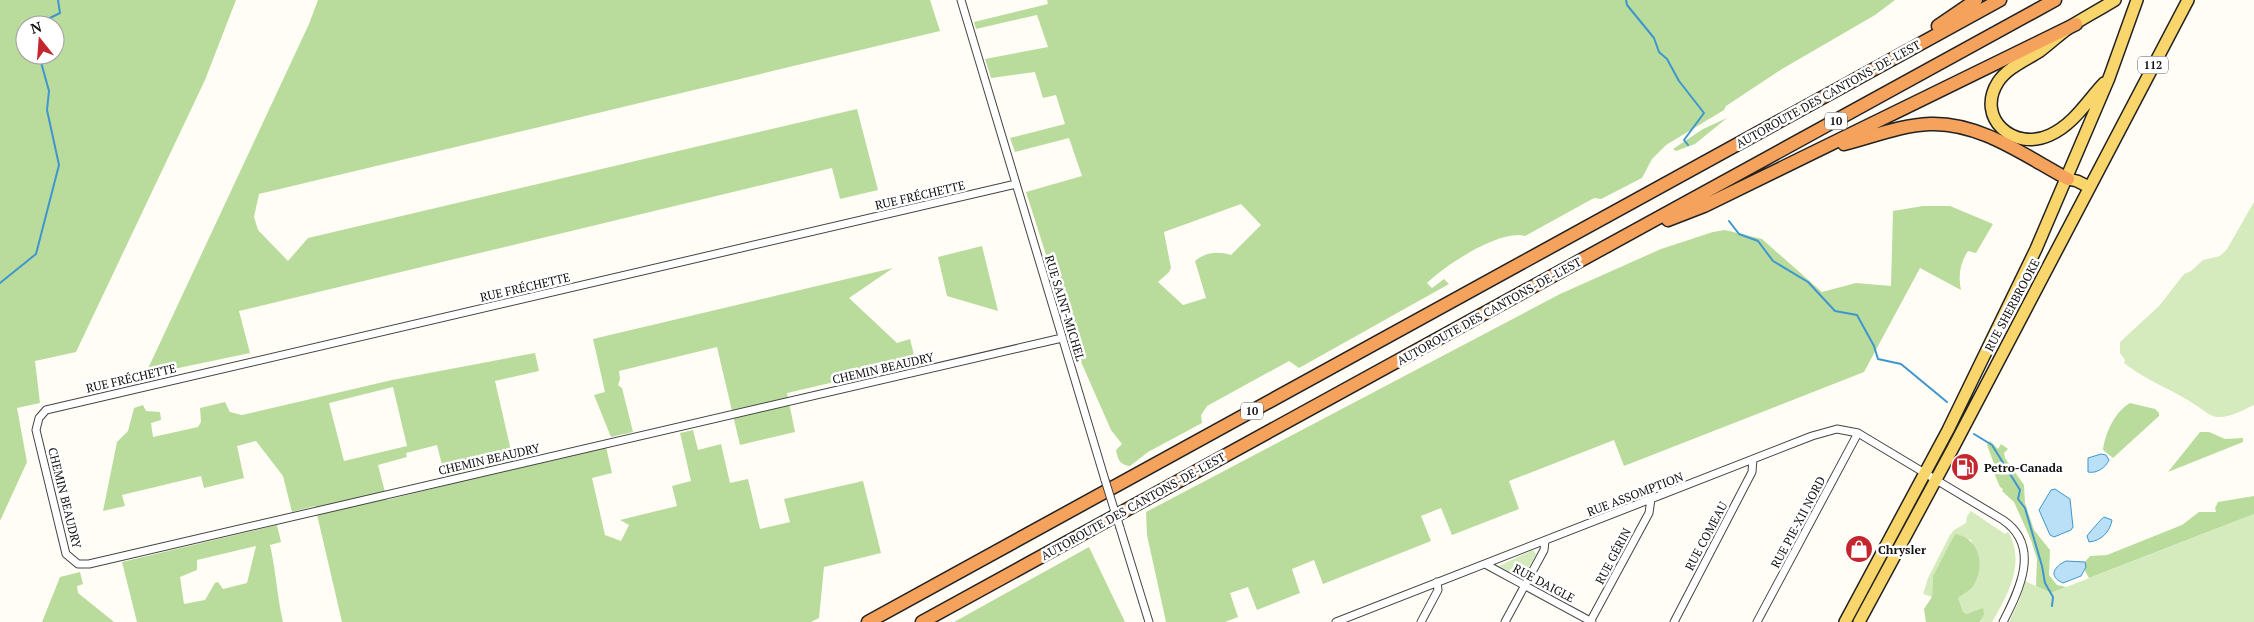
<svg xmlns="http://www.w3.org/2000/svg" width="2254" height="622" font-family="'PT Serif',serif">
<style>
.green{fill:#d5ebbd}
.forest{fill:#b9dc9c;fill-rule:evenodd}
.water{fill:#b9e0f7;stroke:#3f96cf}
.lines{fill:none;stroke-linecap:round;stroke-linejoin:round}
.stream{stroke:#3f96cf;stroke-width:2}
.minor-casing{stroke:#444;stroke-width:9}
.primary-casing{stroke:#222;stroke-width:14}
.motorway-casing{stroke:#222;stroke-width:15}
.minor{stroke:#fff;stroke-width:7}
.primary{stroke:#f9d66b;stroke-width:11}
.motorway{stroke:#f5a25d;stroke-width:12}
.minor-bridge-casing{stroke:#444;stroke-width:9;stroke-linecap:butt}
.minor-bridge{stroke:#fff;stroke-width:7}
.labels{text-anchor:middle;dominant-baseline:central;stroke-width:5;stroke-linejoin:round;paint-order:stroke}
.shield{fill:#fff;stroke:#585858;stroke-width:1}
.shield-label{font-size:11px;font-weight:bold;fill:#111}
.street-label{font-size:12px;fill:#111;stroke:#fff}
.poi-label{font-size:12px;font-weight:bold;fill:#111;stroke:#fff;text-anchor:start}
</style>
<rect width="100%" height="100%" fill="#fffdf5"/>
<!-- green -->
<path class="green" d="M2254,202V405C2243,410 2230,418 2217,417C2210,416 2203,410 2197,406C2174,390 2146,381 2124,363L2125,360L2120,353V342L2159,306L2184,274L2191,271L2203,260L2220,256L2227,249Z
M1971,511L2005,534L2008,532C2026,562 2008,595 1992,622H1980L1982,621L1963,612L1957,597C1986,579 1981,568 1971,540L1955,535L1933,576L1932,597L1923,594L1928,578L1950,535L1954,530L1966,523L1967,516Z
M2254,514V622H2009L2019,601L2025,581L2051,593Z
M1533,550L1536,554L1523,578L1499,566Z"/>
<!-- forest -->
<path class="forest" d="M0,0H236L205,80L76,352L35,361L40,403L17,408L27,462L0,521ZM25,25H55V55H25Z
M318,0H930L940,31L259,194L254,217L258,230L288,261L308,238L857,109L878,190L840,199L832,168L239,311L250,353L145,375L309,24Z
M1047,0H1895L1875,15L1782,69L1726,106L1724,110L1666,145L1652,159L1642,178L1601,199L1594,198L1525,236C1501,229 1445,265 1427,283L1432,288L1444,279L1449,284L1299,368L1289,361L1207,406L1201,415L1202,423L1148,452L1130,466C1119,465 1118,459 1116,450L1122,444L1111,430L1078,355L1026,192L1082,176L1069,138L1015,152L1010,138L1065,124L1056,95L1043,98L1035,72L991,78L985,59L1048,47L1037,15L976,29L974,22L1048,4ZM1241,204L1261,225L1231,255C1219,251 1205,252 1195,261L1206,298L1183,305L1158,282L1169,272L1171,268L1164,232Z
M1727,118L1695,144L1676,151L1673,149L1703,129Z
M1923,206H1950L1993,224L1976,253L1968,251C1960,263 1958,275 1961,290L1920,268L1864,372L1624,466L1614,440L1509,481L1519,509L1452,535L1441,508L1421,516L1431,541L1323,584L1314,560L1292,569L1300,593L1257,610L1248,587L1230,593L1238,617L1225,622H1166L1147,535L1146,512L1560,294L1661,249L1713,232L1725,230L1762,239L1822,292L1856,283L1891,286L1893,211Z
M982,246L998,311L947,296L938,257Z
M893,268L849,298L897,343L910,339L916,363L787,393L795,432L740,445L717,347L619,371L620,379L618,385L622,388L633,432L611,437L594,395L605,392L593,339Z
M535,353L539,371L495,381L515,468L606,447L612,473L592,478L605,535L621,541L629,525L620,520L677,506L672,486L691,481L680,433L693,430L698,450L721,444L730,483L748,479L760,529L790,522L784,499L863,481L881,553L824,567L819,618L811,622H342L315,506L292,512L283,476L256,441L237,446L244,478L204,488L201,476L122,495L125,506L103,511L117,442L128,431L134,408L143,405L146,411L160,412L161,420L151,423L153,437L198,427L201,422L200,408L225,402L230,412L242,415L392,380ZM393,387L407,446L344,461L329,403ZM437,445L447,485L387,500L378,465L407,457L406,453Z
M2130,403L2155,409L2159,413V416L2113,458L2103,450C2105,434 2115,411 2130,403Z
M2200,432H2209L2225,439L2243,438V442L2168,472Z
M1990,441L1998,449L2001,444L2008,449L2004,453L2005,458L2024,485L2025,503L2034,530L2050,550L2049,575L2057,585L2066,587L2051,593L2036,586L2037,559L2031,540L2014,502L2002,491L2003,489L2000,487L1994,473L1996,469L1987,445Z
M2254,496V514L2089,578L2085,571V562L2090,556L2107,555L2182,525L2199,512H2216L2215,508L2218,502Z
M277,525L281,542L270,545C276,571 277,596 283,622H137L122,562ZM256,546L247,583L223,589L218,582L215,583L205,600L184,604L180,577L197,570V560Z
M1955,534C1980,538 1986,567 1973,586C1970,591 1962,594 1958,598L1963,612L1967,614L1983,608L1984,614L1980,622H1926L1924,609L1932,597L1933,576Z
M1089,547L1125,622H954Z
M80,572L83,584L77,586L78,593L114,622H42L60,577Z"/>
<!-- water -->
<path class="water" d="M2101,454L2106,455L2109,460C2106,467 2097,474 2088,472V458Z
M2055,489L2070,499L2073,527L2071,530L2054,537L2050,535L2039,510L2051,490Z
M2104,517L2112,520C2110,532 2101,541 2089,542L2087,536C2089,533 2102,518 2104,517Z
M2066,561L2085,562L2086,567L2081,576L2063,583C2047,576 2055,566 2066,561Z"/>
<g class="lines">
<!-- stream -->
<path class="stream" d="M1626,0L1627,5L1654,38L1659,52L1667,59L1679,81L1704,113L1684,140L1688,145
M41,25L44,21L60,13L58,0
M1729,221L1739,234L1758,241L1773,261L1808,282L1835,311L1857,315L1874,346L1878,359L1901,364L1947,402
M0,283L36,254L59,165L47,110L49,91L39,55
M1974,434L1992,445L2020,490L2018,499L2025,508L2042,566L2045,583L2053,597L2052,606"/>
<!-- minor casing -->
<g class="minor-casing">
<path id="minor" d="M961,0L1105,480
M1016,184L46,410L39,418L36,430L66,554L78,564H89L1062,338
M1120,528L1149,622
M1485,564L1592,622
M1336,622L1812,436L1837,429L1858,433L2003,520C2041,546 2020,589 2003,622
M1421,622L1438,590L1437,582
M1505,622L1544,550L1545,541
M1590,622L1649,513L1651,499
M1674,622L1752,472L1753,459
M1757,622L1858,433"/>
</g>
<!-- primary casing -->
<g class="primary-casing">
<path id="primary" d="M2104,83C2087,101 2074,124 2050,135C2014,152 1975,118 1998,82C2007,68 2026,60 2040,51C2052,42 2063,31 2076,23C2089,15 2102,8 2115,0
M2068,179L2077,181L2089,187
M1845,622L1948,430L2036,249L2109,78L2137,0
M1859,622L1953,448L2188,0"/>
</g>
<!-- motorway casing -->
<g class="motorway-casing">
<path id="motorway" d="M1938,26L1976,0
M1844,144C1872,137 1901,125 1930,124C1980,122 2025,156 2068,179
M1668,220L1704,206L2076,24
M868,622L2000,0
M922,622L2055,0"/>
</g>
<!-- minor -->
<use href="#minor" class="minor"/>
<!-- primary -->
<use href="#primary" class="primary"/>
<!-- motorway -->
<use href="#motorway" class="motorway"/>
<!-- minor-bridge casing -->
<g class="minor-bridge-casing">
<path id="minor-bridge" d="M1105,480L1120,528"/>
</g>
<!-- minor-bridge -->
<use href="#minor-bridge" class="minor-bridge"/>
</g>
<!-- icons -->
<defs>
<g id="fuel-disc" transform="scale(1.4375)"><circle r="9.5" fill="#c4262e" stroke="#fff"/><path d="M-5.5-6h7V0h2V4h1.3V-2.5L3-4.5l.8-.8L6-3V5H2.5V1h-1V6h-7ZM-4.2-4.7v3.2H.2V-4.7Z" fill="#fff"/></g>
<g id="shop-disc" transform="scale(1.4375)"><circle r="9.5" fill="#c4262e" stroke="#fff"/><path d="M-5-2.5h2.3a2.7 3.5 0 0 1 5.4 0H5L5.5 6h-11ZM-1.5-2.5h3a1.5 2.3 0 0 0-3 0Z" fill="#fff"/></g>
</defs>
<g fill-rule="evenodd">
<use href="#fuel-disc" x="1965" y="467"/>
<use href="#shop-disc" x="1859" y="549"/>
</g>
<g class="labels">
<!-- shield labels -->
<g class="shield">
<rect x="2138" y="56.5" width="30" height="17" rx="4"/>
<rect x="1825" y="112.5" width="22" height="17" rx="4"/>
<rect x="1241" y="402.5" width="22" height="17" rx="4"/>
</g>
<g class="shield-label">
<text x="2153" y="65">112</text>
<text x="1836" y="121">10</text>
<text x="1252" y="411">10</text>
</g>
<!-- street labels -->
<g class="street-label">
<text transform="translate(1828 94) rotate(-29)">AUTOROUTE DES CANTONS-DE-L'EST</text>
<text transform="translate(920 195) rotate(-13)">RUE FRÉCHETTE</text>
<text transform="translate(525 287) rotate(-13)">RUE FRÉCHETTE</text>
<text transform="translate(2012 305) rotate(-62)">RUE SHERBROOKE</text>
<text transform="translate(1065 308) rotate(73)">RUE SAINT-MICHEL</text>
<text transform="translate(1489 311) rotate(-29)">AUTOROUTE DES CANTONS-DE-L'EST</text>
<text transform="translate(883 368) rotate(-13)">CHEMIN BEAUDRY</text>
<text transform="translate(131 378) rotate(-13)">RUE FRÉCHETTE</text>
<text transform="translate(489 459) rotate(-13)">CHEMIN BEAUDRY</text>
<text transform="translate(1635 494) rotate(-21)">RUE ASSOMPTION</text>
<text transform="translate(65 498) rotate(76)">CHEMIN BEAUDRY</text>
<text transform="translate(1133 506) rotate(-29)">AUTOROUTE DES CANTONS-DE-L'EST</text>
<text transform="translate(1798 522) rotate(-62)">RUE PIE-XII NORD</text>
<text transform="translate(1706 536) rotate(-62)">RUE COMEAU</text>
<text transform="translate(1613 556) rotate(-62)">RUE GÉRIN</text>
<text transform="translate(1544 583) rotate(28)">RUE DAIGLE</text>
</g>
<!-- poi labels -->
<g class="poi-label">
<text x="1984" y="467">Petro-Canada</text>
<text x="1878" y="549">Chrysler</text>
</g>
</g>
<!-- north arrow -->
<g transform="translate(40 40) rotate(343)"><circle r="24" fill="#ffffff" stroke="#a0a0a0"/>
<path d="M0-4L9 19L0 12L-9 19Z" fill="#c4262e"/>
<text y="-8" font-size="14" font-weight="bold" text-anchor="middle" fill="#111111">N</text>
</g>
</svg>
